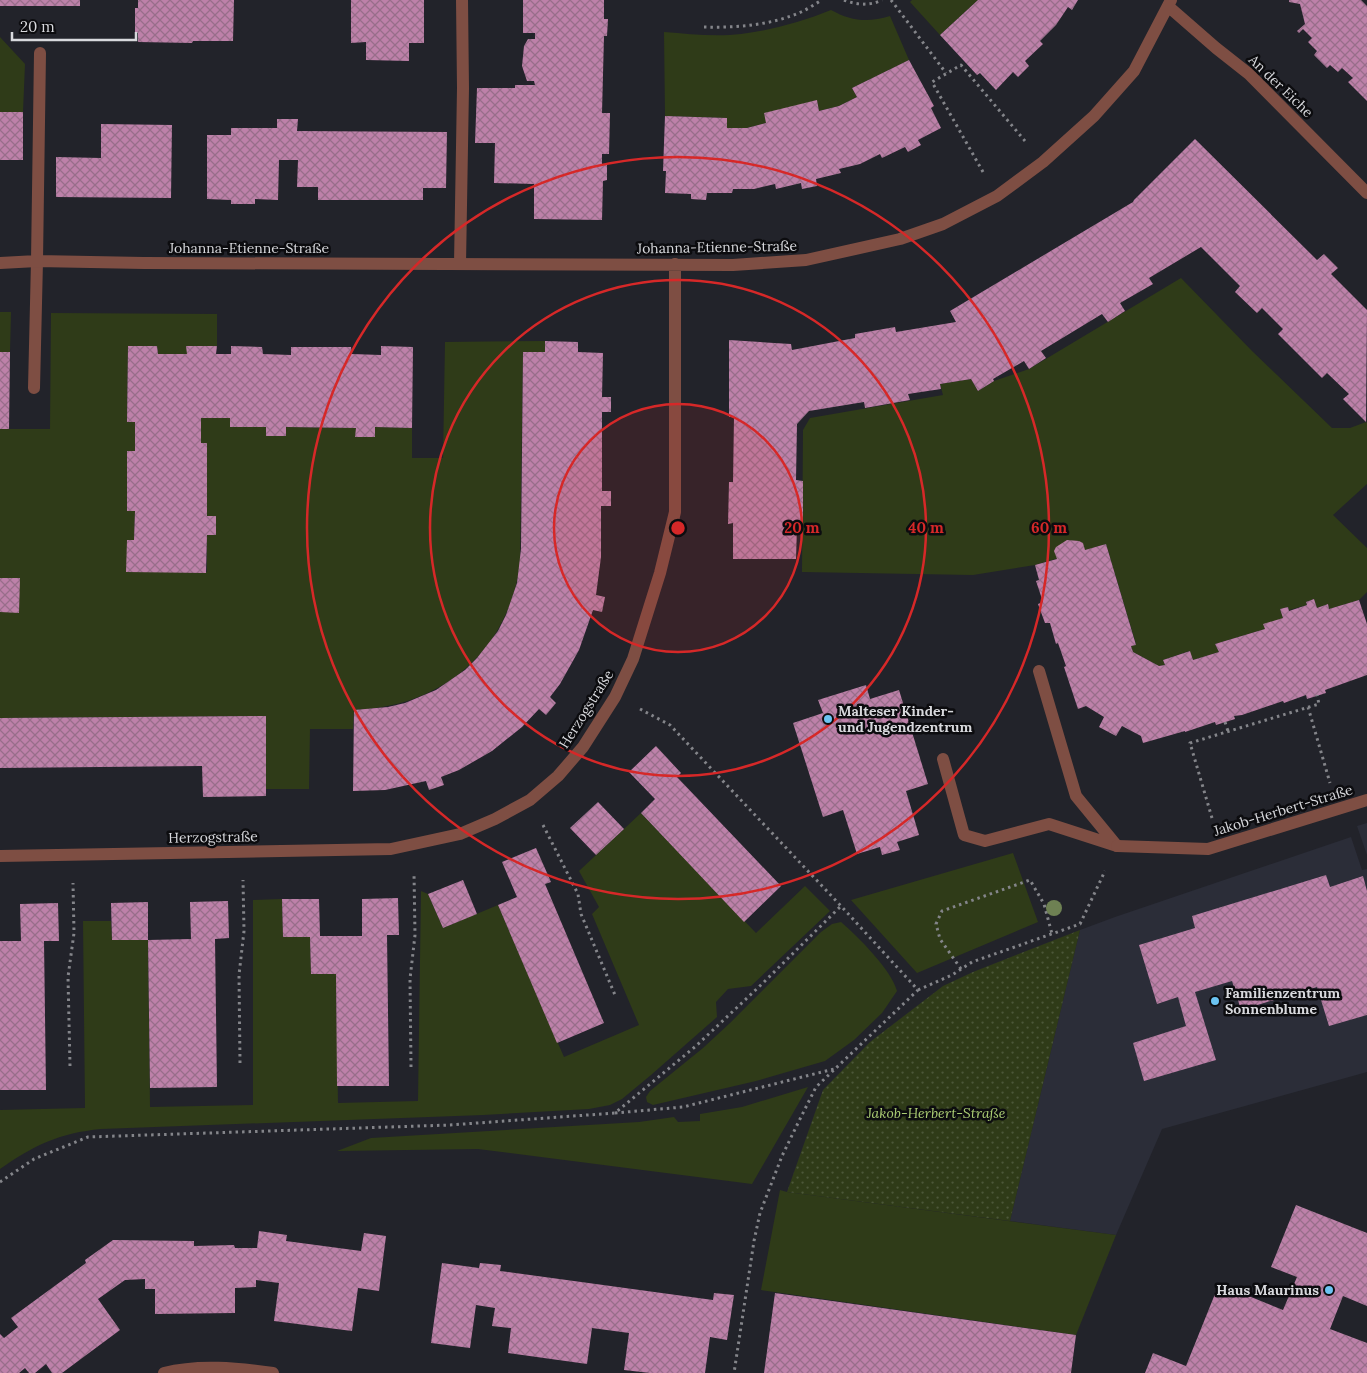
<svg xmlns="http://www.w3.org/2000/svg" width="1367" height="1373" font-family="Lora,serif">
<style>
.built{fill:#2b2d38}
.green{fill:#2f3b18}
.park{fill:url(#park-dots)}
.building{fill:url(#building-cross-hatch)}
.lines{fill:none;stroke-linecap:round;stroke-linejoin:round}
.path{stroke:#84858a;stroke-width:3;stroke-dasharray:2.5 4;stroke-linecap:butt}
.service{stroke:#7e4e43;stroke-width:12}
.minor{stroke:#7e4e43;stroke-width:12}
.tree{fill:#6e8153}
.ring{fill:none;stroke:#d62828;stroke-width:2.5}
.poi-dot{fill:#6bc3f2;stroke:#0c0c0f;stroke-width:2}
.labels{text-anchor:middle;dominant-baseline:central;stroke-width:5;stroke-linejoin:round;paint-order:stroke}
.street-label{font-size:14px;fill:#d8d9dd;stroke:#0c0c0f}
.poi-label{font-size:14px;font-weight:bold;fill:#d8d9dd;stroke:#0c0c0f;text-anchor:start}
.park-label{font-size:14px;font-style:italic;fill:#acce74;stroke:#0c0c0f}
.centre{fill:#d62828;stroke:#0c0c0f;stroke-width:2.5}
.ring-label{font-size:15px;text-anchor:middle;font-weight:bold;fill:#d62828;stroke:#0c0c0f;stroke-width:5;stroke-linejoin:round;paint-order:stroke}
</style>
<defs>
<pattern id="park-dots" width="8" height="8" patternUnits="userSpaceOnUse" patternTransform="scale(1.25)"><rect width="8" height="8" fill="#2f3b18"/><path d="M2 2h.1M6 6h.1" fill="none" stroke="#4c5739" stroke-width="1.8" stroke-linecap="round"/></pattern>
<pattern id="building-cross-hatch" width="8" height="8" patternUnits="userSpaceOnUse" patternTransform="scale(1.25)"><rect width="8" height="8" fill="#bd81a9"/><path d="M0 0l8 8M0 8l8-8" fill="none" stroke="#986e8a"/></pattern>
</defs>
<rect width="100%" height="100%" fill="#22232a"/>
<!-- built -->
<path class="built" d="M1367,823V855L1357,826Z
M1351,837L1362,870L1367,869V1072L1162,1129L1116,1235L1010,1221L1080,930L1115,917Z"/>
<!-- green -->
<path class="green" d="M912,0H978L940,35L910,2Z
M831,10C851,21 868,23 890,16L909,60L852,88L857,97L839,106L819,111L817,101L766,123L747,128H727V118L665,116L664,32C689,34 716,37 741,34C772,30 802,22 831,10Z
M0,37L25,64L23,112H0Z
M1181,278L1252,351L1332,428H1350L1366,422L1367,423V484L1333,515L1367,548V592L1359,600L1329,609L1328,604L1317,608L1314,599L1306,602L1307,605L1289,610L1288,607L1280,609L1283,618L1265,629L1215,644L1219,652L1193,660L1189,651L1163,660L1165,665L1159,666L1133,652L1131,646L1136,644L1106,544L1035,565L973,575L802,572L803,430L810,418L943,395L940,384L971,379L978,391L994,381L1029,369Z
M0,312H11L10,352H0Z
M51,313L217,314V346H187V354H158L157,346H128L127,422H135V451H127V511H135L134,540H127V572H207V535H216V516H207V444L201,443V418H230V427H266L267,436H286V427L356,428V437H375V427L412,428V458H443L445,342L545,341V352H523L520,565C507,653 441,707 354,710L353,729H310L309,789H266L265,716L0,718V429H50Z
M641,813L756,933L805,886L830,911L751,986L728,989L716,1002L717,1017L651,1075L622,1099L610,1105L589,1109L483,1115L101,1129C60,1133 34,1145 0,1169V1110L85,1108L83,921H111L112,940H148L150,1107L253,1105V900L282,899L283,937H310L311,974H336L338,1103L418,1101L421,891L428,894L443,928L498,905L564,1057L639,1025L592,914L599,907L579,871Z
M1013,853L1038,922L917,973L851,900Z
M841,922C858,937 891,969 897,991L882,1013L854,1040L825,1061L756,1081L653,1105L647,1102L646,1097L650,1091L703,1048L730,1023L821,932L832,924Z
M808,1087L752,1184L478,1149L337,1151L371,1138L639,1122L674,1117L678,1122L700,1121V1114L742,1107Z
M780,1190L787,1192L1116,1235L1076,1335L761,1290Z"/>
<!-- park -->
<path class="park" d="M1080,930L1010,1221L787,1192L823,1090L870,1042L943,986L973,972Z"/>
<!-- building -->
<path class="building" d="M0,0H80V6H0Z
M138,0H234L233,41H193L192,43L138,42V33H135V8H138Z
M351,0H424V43H409V61L366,60V42L351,43Z
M523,0H604V19H608L607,36H604L602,113H610L609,154H602V164H607V180L603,181L602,220L534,219V184L494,183L495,143H475L477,88H515V85H535L534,81H527L522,66L524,46L528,39H535V33H523Z
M978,0H1078L1072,10L1068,7L1056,25L1040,41L1043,44L1025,61L1029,66L1018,77L1013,72L996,90L980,73L977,75L940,35Z
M1289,0H1361L1367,6V101L1348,82L1353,78L1342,68L1338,72L1330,65L1327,68L1314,55L1317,51L1308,42L1312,38L1303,29L1299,33L1297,31L1305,24L1300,4L1289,2Z
M909,60L934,106L931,108L941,128L918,140L921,145L908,152L905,147L882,158L880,154L860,164L839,169L841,173L816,179L817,186L802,189L801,183L776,189L775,184L754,189H733L732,193H707L706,200L691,199V194L665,193L666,171H663L665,116L727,118V128H747L766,123L764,113L817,100L819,111L839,106L857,97L852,88Z
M0,112H23V160H0Z
M277,119H298L297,131L447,132L446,188H423V200H318V187H297L298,160H279L278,200L255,199V204H231V200L207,199V135H231V128H277Z
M101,124L172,125L171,198L56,197V157L101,158Z
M1195,139L1317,260L1324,254L1338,268L1331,274L1367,310L1366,422L1343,399L1349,394L1327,373L1322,378L1278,334L1283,329L1262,308L1257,313L1235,292L1240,286L1201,247L1149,278L1153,284L1120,303L1125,311L1108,322L1102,314L1041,351L1046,358L1029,369L1024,361L993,379L994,381L978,391L971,379L940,384L941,389L908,394L910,400L865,408L864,402L809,411L797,424L796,480L803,481V527H797L796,559H733V523L728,524L729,482H733L734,417H729V340L791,344L792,350L855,338V334L895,327L896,332L956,322L950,311L1133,202L1134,200Z
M545,341L578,342V352L603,353L602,397H611V412H602V491H611V506H601V557L596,595L605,597L602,612L593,610L579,650L560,684L550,697L556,703L546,715L539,709L522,727L492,751L459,770L441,777L444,785L429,790L426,781L385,790L353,791L354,710L388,707L405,703L436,690L465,670L477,658L498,631L506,615L517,583L521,549L523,352H545Z
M128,346H157L158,354H187L186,346H217L216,354H231V346L262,347L263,354L291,355V347H351L352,354L381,355V346L413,347L412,428L375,427V437H355L356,428L286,427V436H266V427H230V418H201V443H207V516H216V535H207L206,573L126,572L127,540H134L135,511H127V451H135V422H127Z
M0,352H10L9,429H0Z
M1067,540L1079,541L1083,543L1085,550L1106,544L1136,645L1131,646L1133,652L1159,666L1165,665L1163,660L1190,651L1193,660L1219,652L1215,644L1265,629L1263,624L1283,618L1280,609L1288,607L1289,611L1307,605L1306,602L1314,599L1317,608L1328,604L1329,609L1359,600L1367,624V675L1325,690L1326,693L1307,699L1306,695L1284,703L1283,701L1242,715L1234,716L1235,719L1216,725L1215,722L1185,732V731L1143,743L1141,736L1122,726L1116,736L1099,727L1104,717L1086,706L1078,709L1064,667L1066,666L1058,643L1056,644L1050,623H1045L1038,604L1043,602L1036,581L1039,580L1035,565L1057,559L1054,551L1056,547Z
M0,578H20L19,613L0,612Z
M866,685L870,699L899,690L928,784L906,791L919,835L897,842L900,850L882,855L880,847L857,854L843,810L823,817L793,723L823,713L818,700Z
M266,716V796L203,797L202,766L0,768V718Z
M656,746L681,773L677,777L781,886L744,922L641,813L655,799L629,772Z
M598,802L624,829L596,855L570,828Z
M536,848L551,882L545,884L604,1023L557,1043L498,905L517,897L502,862Z
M1326,875L1330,887L1363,876L1367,891V1015L1329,1026L1317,987L1241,1010L1232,981L1195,992L1216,1060L1144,1081L1133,1043L1186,1026L1178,997L1157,1004L1139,945L1195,928L1192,916Z
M463,880L477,914L443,928L428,894Z
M398,898L399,935H387L389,1086H337L336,974H311L310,937H283L282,899H319L320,936H362V899Z
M228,901L229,938L215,939L217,1087L150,1088L148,940L191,939L190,902Z
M148,902V940H112L111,903Z
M58,903L59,941H44L46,1090H0V941H21L20,904Z
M1296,1205L1367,1233V1306L1343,1296L1330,1329L1367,1343V1373H1145L1153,1353L1186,1366L1219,1284L1283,1310L1297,1277L1271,1267Z
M259,1231L287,1235L286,1241L361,1251L364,1233L386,1236L379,1291L358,1288L352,1331L274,1321L279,1283L256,1280V1287L235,1288V1313L155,1314V1289H145V1279L125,1280L98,1299L120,1330L62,1373H52L46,1364L35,1373H29L25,1368L19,1373H0V1334L4,1338L18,1327L11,1318L86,1263L85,1260L113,1240L194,1241V1246L234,1245L235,1248H257Z
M442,1263L479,1268L480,1263L501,1265L500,1271L713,1300L714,1293L734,1295L727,1340L710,1337L705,1373H650L624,1370L629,1333L592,1328L587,1364L508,1353L511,1328L492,1326L495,1308L476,1305L470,1348L431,1343Z
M775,1293L1076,1335L1071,1373H764Z"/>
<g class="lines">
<!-- path -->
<path class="path" d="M844,0C856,5 870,6 882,0
M891,0L946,73
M704,27C736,28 772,25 801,12C808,9 815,4 822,0
M983,172L932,82L961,65L1025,141
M1308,707L1330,783
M640,709L670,725L841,906L918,990L816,1087L799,1121L782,1156L760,1213L754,1241L734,1373
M1225,722L1228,731
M1212,818L1190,743L1319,704L1317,695
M543,825L578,894L581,914L615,995
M961,969L940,939L936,924L942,911L1030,880L1044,904L1052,934
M918,990L952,975L972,962L1080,924L1105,871
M240,1063L239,975L244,931L243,880
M70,1066L68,977L74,933L73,883
M411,1067L410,979L415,935L414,873
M615,1113L683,1107L834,1069
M0,1182L34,1159L88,1137L450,1125L615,1113L696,1046L763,983L841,906"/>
<!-- service -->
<path class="service" d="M34,388L37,261
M1039,671L1076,796L1117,846
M943,759L964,835L985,841L1049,824L1117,846"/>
<!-- minor -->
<path class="minor" d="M1169,7L1216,48L1249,74L1367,193
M37,261L40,53
M0,263L37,261L144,263L733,265L806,260L900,239L943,224L997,196L1043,162L1094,116L1134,71L1171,0
M460,264L463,88L462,0
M1117,846L1208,849L1367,800
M0,856L391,849L460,834L495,819L530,800L558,776L583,747L615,697L633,659L660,573L675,512V264
M164,1373C199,1364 237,1368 273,1373"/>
</g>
<!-- trees -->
<circle class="tree" cx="1054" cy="908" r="8"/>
<!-- distance rings -->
<circle cx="678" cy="528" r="124" fill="#d62828" fill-opacity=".12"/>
<g class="ring">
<circle cx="678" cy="528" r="124"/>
<circle cx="678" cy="528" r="248"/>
<circle cx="678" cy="528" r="371"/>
</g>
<!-- markers -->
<g class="poi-dot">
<circle cx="828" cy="719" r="5"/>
<circle cx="1215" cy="1001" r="5"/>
<circle cx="1329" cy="1290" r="5"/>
</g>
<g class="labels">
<!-- street labels -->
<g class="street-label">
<text transform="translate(1281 86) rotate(44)">An der Eiche</text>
<text transform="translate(717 247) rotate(-1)">Johanna-Etienne-Straße</text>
<text x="249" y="248">Johanna-Etienne-Straße</text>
<text transform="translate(586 709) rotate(-58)">Herzogstraße</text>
<text transform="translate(1283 810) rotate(-17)">Jakob-Herbert-Straße</text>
<text transform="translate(213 837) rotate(-1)">Herzogstraße</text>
</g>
<!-- poi labels -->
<g class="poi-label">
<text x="838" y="711">Malteser Kinder-<tspan x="838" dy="16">und Jugendzentrum</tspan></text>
<text x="1225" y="993">Familienzentrum<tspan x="1225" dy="16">Sonnenblume</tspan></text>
<text x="1319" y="1290" text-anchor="end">Haus Maurinus</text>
</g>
<!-- park labels -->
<g class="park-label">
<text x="936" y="1113">Jakob-Herbert-Straße</text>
</g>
</g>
<circle cx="678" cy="528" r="8" class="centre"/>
<g class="ring-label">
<text x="802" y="533">20 m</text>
<text x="926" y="533">40 m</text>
<text x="1049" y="533">60 m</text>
</g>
<!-- scale -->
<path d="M12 32v8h124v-8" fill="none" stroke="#d8d9dd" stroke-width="2.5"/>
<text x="20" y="32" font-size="15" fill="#d8d9dd" stroke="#0c0c0f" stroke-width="4" paint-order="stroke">20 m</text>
</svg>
